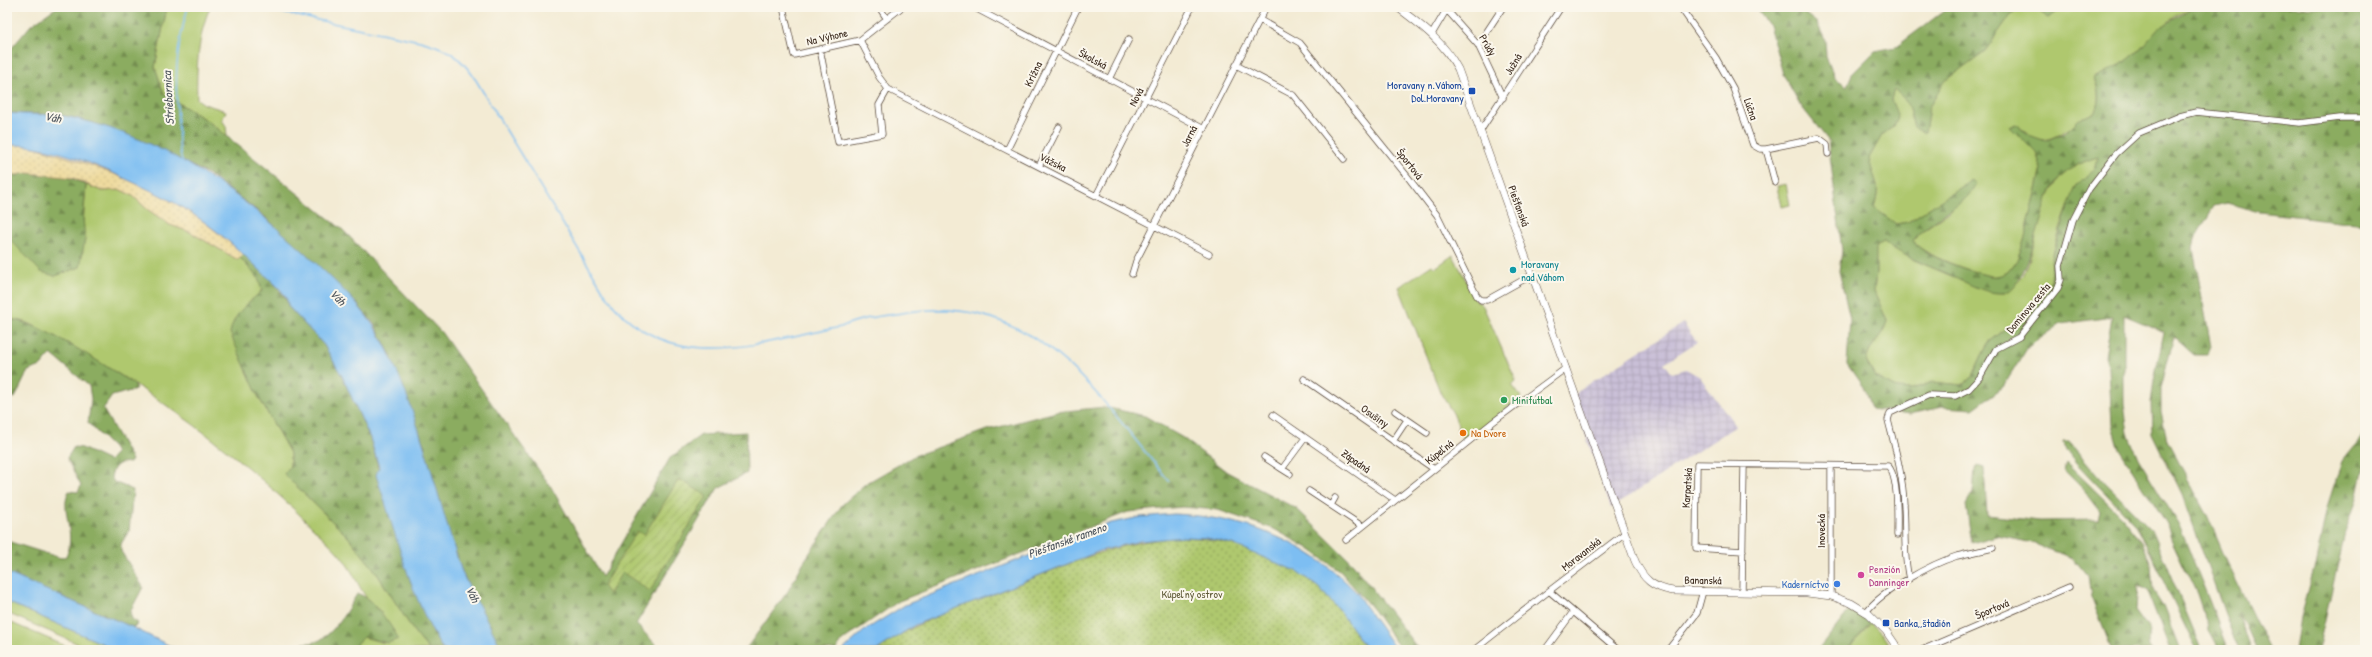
<svg xmlns="http://www.w3.org/2000/svg" width="2372" height="657" font-family="'Patrick Hand',sans-serif">
<style>
.industrial{fill:url(#industrial-grid)}
.grass{fill:#afc86e;stroke:#757946}
.forest{fill:url(#forest-firs);stroke:#636b40;fill-rule:evenodd}
.sand{fill:url(#sand-dots);stroke:#94825e}
.park{fill:url(#park-dots);stroke:#757946}
.garden{fill:url(#garden-furrows);stroke:#757946}
.water{fill:#7dbef2;stroke:#5c7488}
.lines{fill:none;stroke-linecap:round;stroke-linejoin:round}
.stream{stroke:#7dbef2;stroke-width:1.5}
.minor-casing{stroke:#574739;stroke-width:7}
.major-casing{stroke:#574739;stroke-width:8}
.minor{stroke:#fff;stroke-width:5.5}
.major{stroke:#fff;stroke-width:7}
.transit-dot{fill:#1a4fb4;stroke:#fbf7ec;stroke-width:1.5}
.culture-dot{fill:#0f9aa8;stroke:#fbf7ec;stroke-width:1.5}
.leisure-dot{fill:#2e9e5b;stroke:#fbf7ec;stroke-width:1.5}
.food-dot{fill:#e8710a;stroke:#fbf7ec;stroke-width:1.5}
.hotel-dot{fill:#d1479c;stroke:#fbf7ec;stroke-width:1.5}
.shop-dot{fill:#3f7fe0;stroke:#fbf7ec;stroke-width:1.5}
.labels{text-anchor:middle;dominant-baseline:central;stroke-width:4;stroke-linejoin:round;paint-order:stroke}
.street-label{font-size:11px;fill:#3b2a1e;stroke:#fbf7ec}
.transit-label{font-size:11px;fill:#164399;stroke:#fbf7ec;text-anchor:end}
.culture-label{font-size:11px;fill:#0d838f;stroke:#fbf7ec;text-anchor:start}
.leisure-label{font-size:11px;fill:#27864d;stroke:#fbf7ec;text-anchor:start}
.food-label{font-size:11px;fill:#c56008;stroke:#fbf7ec;text-anchor:start}
.hotel-label{font-size:11px;fill:#b23c85;stroke:#fbf7ec;text-anchor:start}
.shop-label{font-size:11px;fill:#366cbe;stroke:#fbf7ec;text-anchor:end}
.park-label{font-size:11px;fill:#5e5936;stroke:#fbf7ec}
.water-label{font-size:12px;font-style:italic;fill:#4f565e;stroke:#fbf7ec}
</style>
<defs>
<pattern id="industrial-grid" width="8" height="8" patternUnits="userSpaceOnUse"><rect width="8" height="8" fill="#c9bfd7"/><path d="M0 4h8M4 0v8" fill="none" stroke="#aea4b8"/></pattern>
<pattern id="forest-firs" width="22" height="20" patternUnits="userSpaceOnUse"><rect width="22" height="20" fill="#8bac61"/><path d="M5 1l3.5 6h-7zM16 11l3.5 6h-7z" fill="#738c4f"/></pattern>
<pattern id="sand-dots" width="8" height="8" patternUnits="userSpaceOnUse"><rect width="8" height="8" fill="#eeda9e"/><path d="M2 2h.1M6 6h.1" fill="none" stroke="#cdbb88" stroke-width="1.8" stroke-linecap="round"/></pattern>
<pattern id="park-dots" width="8" height="8" patternUnits="userSpaceOnUse"><rect width="8" height="8" fill="#afc86e"/><path d="M2 2h.1M6 6h.1" fill="none" stroke="#90a35a" stroke-width="1.8" stroke-linecap="round"/></pattern>
<pattern id="garden-furrows" width="10" height="10" patternUnits="userSpaceOnUse"><rect width="10" height="10" fill="#afc86e"/><path d="M-1 1l2-2M0 10L10 0M9 11l2-2" fill="none" stroke="#90a35a"/></pattern>
</defs>
<rect width="100%" height="100%" fill="#fbf7ec"/>
<filter id="ink" filterUnits="userSpaceOnUse"><feTurbulence type="fractalNoise" baseFrequency=".025" numOctaves="2"/><feDisplacementMap in="SourceGraphic" scale="8" xChannelSelector="R" yChannelSelector="G"/><feConvolveMatrix kernelMatrix="1 2 1 2 8 2 1 2 1" color-interpolation-filters="sRGB"/></filter>
<filter id="wash" filterUnits="userSpaceOnUse"><feTurbulence type="fractalNoise" baseFrequency=".012" numOctaves="4" result="noise"/><feDisplacementMap in="SourceGraphic" scale="16" xChannelSelector="R" yChannelSelector="G"/><feGaussianBlur stdDeviation="0.9" result="paint"/><feColorMatrix in="noise" values="0 0 0 0 0 0 0 0 0 0 0 0 0 0 0 0 0 1.4 0 .05"/><feComposite in="paint" operator="in"/></filter>
<g filter="url(#wash)">
<rect width="100%" height="100%" fill="#f3ebd4"/>
<!-- industrial -->
<path class="industrial" d="M1683,323L1697,342L1664,363L1672,373L1686,369L1700,377L1736,426L1611,508L1573,399L1579,390Z"/>
<!-- grass -->
<path class="grass" d="M167,7H210C198,35 196,69 197,99L204,104L226,111L222,120L226,126L227,136L209,122L164,94L155,67Z
M2020,7L2037,10L2049,18L2063,7H2196C2166,14 2148,47 2125,62C2115,69 2104,73 2094,78C2099,91 2100,99 2095,112C2065,126 2047,159 2017,124L2010,127L2036,153L2042,169L2024,241L2017,260L2008,272C2003,275 1996,277 1990,276C1972,272 1922,255 1913,241L1919,233L1949,212L1975,184L1971,181L1908,222L1896,224L1874,208C1882,182 1873,181 1869,158L1882,135L1894,126L1893,107L1891,99L1894,89C1905,98 1910,105 1911,119L1925,133L1929,107L1946,79L1985,51L2011,14Z
M2098,156L2096,166L2077,185L2062,223L2051,261L2050,284L2022,316L1988,343L1973,376L1962,385L1933,382L1909,390L1898,389L1875,377L1866,361C1871,341 1882,339 1887,321L1874,291L1876,273L1875,245L1884,242L1914,260L1990,292L2005,293C2010,288 2021,281 2024,274C2037,246 2040,197 2063,175C2073,166 2086,161 2098,156Z
M1786,184L1790,205L1781,207L1777,186Z
M86,185L102,191L121,190L133,196L147,209L170,225L190,232L238,260L240,257L258,278L262,288L260,293L258,396L290,453V466L285,474L349,538L374,569L415,633L429,650H358L357,644L364,637L384,643L381,612C361,596 361,586 348,566C339,551 322,537 309,524C236,451 151,389 59,340C44,332 26,317 7,320V236L55,276L80,267Z
M1453,255L1476,300L1483,306L1516,381L1512,385L1521,397L1467,441H1465L1457,430L1458,425L1453,413L1441,394L1399,287L1432,265L1435,268Z
M7,602L117,650H92L7,613Z
M7,621L75,650H7Z
M1871,623L1882,634L1893,650H1847Z"/>
<!-- forest -->
<path class="forest" d="M57,7H167L155,67L164,94L209,122L343,230L441,332L551,487L602,577L670,458L701,435L746,432L747,473L718,488L636,624L661,650H502L472,594L461,569L442,512L424,445L389,352L375,325L356,303L263,215L208,174L155,147L117,131L76,118L60,115L7,113V50H10L31,25Z
M1755,7H1803V12L1817,23L1825,40L1826,57L1835,78L1847,86L1852,74L1875,51L1896,47L1949,7H2020L2011,14L1985,51L1946,80L1929,107L1925,133L1915,129C1908,112 1912,102 1894,90L1891,99L1898,117L1894,126L1882,135L1869,158C1873,181 1882,182 1874,208L1896,224L1908,222L1972,180L1976,184L1968,196L1919,233L1913,241C1922,256 1972,272 1990,276C1996,277 2002,275 2008,272L2017,260L2024,241L2042,169L2036,153L2010,127L2017,124L2026,134L2046,141L2065,133L2078,120L2095,112C2100,99 2099,91 2094,78L2125,62L2140,50L2158,29L2192,8L2365,7V224L2259,212L2227,203L2214,206L2195,238L2193,249L2211,346L2207,355H2194L2174,337L2161,388V411L2167,440L2207,515L2227,562L2270,650H2257L2245,624L2238,615L2252,650H2240L2234,639L2182,495L2152,433L2151,403L2154,380L2164,332L2124,315V404L2128,433L2138,458L2179,525L2229,650H2220L2209,630L2197,594L2171,539L2167,524L2118,447L2112,426L2109,368L2105,356L2112,317L2061,324L2028,347L2003,387L1973,409L1943,407L1910,414L1871,409L1865,390L1847,364L1850,319L1839,271L1842,251L1828,140L1801,106L1783,74L1769,25ZM2098,157L2096,166L2077,185L2071,198L2051,261L2050,284L2022,316L1988,343L1973,376L1962,385L1933,382L1909,390L1898,389L1875,377L1866,361C1871,341 1882,339 1887,321L1874,291L1876,273V245L1884,242C1905,258 1930,266 1954,277C1969,284 1986,294 2003,293C2027,292 2041,207 2053,187C2063,171 2080,162 2098,157Z
M2021,7H2063L2049,18L2037,10Z
M7,173C15,175 20,173 29,173C48,172 70,176 86,185L83,218L85,239L80,267L55,276L41,272L7,236Z
M244,254C253,264 288,293 288,306L324,345L342,376L370,438L411,582L433,633L443,650H429L415,633L374,569L349,538L284,474L290,466V453L258,396L230,333C233,314 248,303 262,291L258,278L242,260L240,257Z
M7,320C32,316 110,369 134,384L136,388L134,390L112,396L103,409L132,460L130,463C119,461 113,466 111,477L114,482L133,490L129,531L121,544V551L143,587L130,612L132,619L138,623L136,626L132,627L7,573V541L61,558L66,556C77,532 59,509 69,491L78,492L81,486L67,458L74,447L82,448L109,461L116,453L113,448L88,423L91,399L89,386L51,354L41,366L28,371L15,398L7,397Z
M1105,407L1145,416L1183,438L1227,472L1297,509L1353,564L1419,650H1401L1374,611L1341,572L1308,548L1274,529L1218,510L1182,507L1128,512L899,601L843,640L836,650H745L788,591L803,563L842,505L865,484L914,456L984,431L1056,412Z
M2365,433V461L2357,499L2345,533L2318,650H2295L2300,617L2316,561L2327,507L2342,461Z
M2063,442H2069L2104,482L2151,529L2202,650H2197L2193,643L2137,526L2077,464L2064,447Z
M2066,462L2123,518L2142,542L2151,565L2153,590L2163,606L2180,650H2170L2147,590L2138,586L2136,610L2149,628L2148,644L2151,650H2112L2091,597L2088,576L2073,558L2029,542L1996,536L1972,543L1966,505L1973,493L1975,470L1978,466L1984,468L1987,515L2040,521L2098,520L2100,511L2085,491L2064,470Z
M357,594C367,592 395,629 398,639L388,643L364,637L357,644L358,650H289C299,639 309,646 320,640C337,630 347,610 357,594Z
M1852,607L1871,622L1847,650H1818Z"/>
<!-- sand -->
<path class="sand" d="M25,144C80,161 133,177 183,208C205,221 224,238 244,254L238,260L190,232L170,225L147,209L133,196L121,190L102,191L73,178L28,173L16,175L7,173V145Z"/>
<!-- park -->
<path class="park" d="M1185,537C1231,539 1283,556 1318,587C1338,604 1352,629 1367,650H877C915,622 959,607 1003,590C1065,566 1117,540 1185,537Z"/>
<!-- garden -->
<path class="garden" d="M679,479L707,496L650,591L622,572L609,594L603,586L637,531L644,535Z"/>
<!-- water -->
<path class="water" d="M7,113C29,115 53,113 74,118C170,140 249,199 319,266C346,292 372,316 388,351C421,420 437,497 461,569C468,588 479,604 488,622C493,631 497,641 502,650H443C410,597 396,533 376,475L379,467L370,438L342,376L324,345L288,306C289,294 270,280 263,273C238,249 212,225 183,208C161,194 138,185 115,174C82,159 43,144 7,145Z
M1174,514C1242,517 1306,540 1354,590C1359,594 1361,600 1364,605C1375,620 1386,635 1396,650H1367L1339,610L1319,588L1298,572L1232,544L1207,538L1185,537L1140,541L1100,551L915,625L877,650H843L865,630L905,605L1111,523L1141,517Z
M7,573L132,627L178,650H117L7,602Z"/>
<g class="lines">
<!-- stream -->
<path class="stream" d="M254,7L420,41C446,48 458,54 474,77L606,295C665,378 758,343 841,327C860,318 881,316 902,313C1035,290 1095,393 1169,481
M183,163C178,151 179,136 178,123C175,78 175,51 188,7"/>
</g>
</g>
<g filter="url(#ink)">
<g class="lines">
<!-- minor casing -->
<g class="minor-casing">
<path id="minor" d="M783,7L794,55L860,40L902,7
M879,7L887,19
M973,7L1204,129
M1680,7L1716,58L1733,88L1753,145L1760,149H1766L1819,138L1827,144L1828,154
M1446,9L1478,45L1503,98
M1260,20L1300,43L1407,176L1437,215L1477,296L1481,300H1487L1532,275
M1432,34L1448,7
M860,40L879,77L888,89L1209,254
M1478,45L1503,7
M820,49L838,142L882,134L879,105L888,89
M1236,65L1293,95L1344,159
M1109,79L1129,39
M1481,130L1561,7
M1766,149L1775,183
M1007,150L1078,7
M1039,166L1059,127
M1096,196L1192,7
M1132,274L1136,261L1266,7
M1304,379L1434,469
M1395,411L1427,433
M1273,415L1395,500
M1393,441L1407,420
M1264,457L1282,469
M1290,474L1282,469L1305,438
M1309,491L1362,526
M1331,505L1335,498
M1346,540L1493,422L1566,368
M1743,551L1696,548L1697,464L1888,466C1899,477 1897,519 1897,535
M1909,579C1903,554 1906,530 1904,505C1903,475 1895,448 1888,420L1890,413L1929,395L1955,396L1969,389L1980,377L1996,349L2019,337L2058,288L2061,280L2060,266L2073,220L2089,189L2116,154L2139,133L2180,116L2196,112L2300,123L2340,118H2365
M1742,592L1744,466
M1831,596V466
M1866,612C1883,590 1931,564 1957,556C1969,553 1981,551 1993,548
M1474,650L1549,591
M1545,650L1573,612
M1618,650L1549,591L1625,533
M1668,650L1697,613L1703,591
M1922,650L2069,587"/>
</g>
<!-- major casing -->
<g class="major-casing">
<path id="major" d="M1397,7C1421,25 1444,42 1458,69L1635,561C1643,579 1653,588 1673,591L1807,593L1831,596L1851,603L1869,614L1886,631L1899,650"/>
</g>
<!-- minor -->
<use href="#minor" class="minor"/>
<!-- major -->
<use href="#major" class="major"/>
</g>
</g>
<!-- markers -->
<g class="transit-dot">
<rect x="1468" y="87" width="8" height="8" rx="2"/>
<rect x="1882" y="619" width="8" height="8" rx="2"/>
</g>
<circle class="culture-dot" cx="1513" cy="270" r="4"/>
<circle class="leisure-dot" cx="1504" cy="400" r="4"/>
<circle class="food-dot" cx="1463" cy="433" r="4"/>
<circle class="hotel-dot" cx="1861" cy="575" r="4"/>
<circle class="shop-dot" cx="1837" cy="584" r="4"/>
<g class="labels">
<!-- street labels -->
<g class="street-label">
<text transform="translate(827 37) rotate(-13)">Na Výhone</text>
<text transform="translate(1488 45) rotate(59)">Prúdy</text>
<text transform="translate(1093 59) rotate(28)">Školská</text>
<text transform="translate(1513 64) rotate(-58)">Južná</text>
<text transform="translate(1033 74) rotate(-64)">Krížna</text>
<text transform="translate(1136 97) rotate(-63)">Nová</text>
<text transform="translate(1751 109) rotate(71)">Lúčna</text>
<text transform="translate(1189 136) rotate(-63)">Jarná</text>
<text transform="translate(1053 162) rotate(27)">Vážska</text>
<text transform="translate(1410 164) rotate(52)">Športová</text>
<text transform="translate(1519 206) rotate(70)">Piešťanská</text>
<text transform="translate(2028 308) rotate(-50)">Dominova cesta</text>
<text transform="translate(1375 416) rotate(35)">Osušiny</text>
<text transform="translate(1439 452) rotate(-38)">Kúpeľná</text>
<text transform="translate(1356 461) rotate(35)">Západná</text>
<text transform="translate(1687 488) rotate(-86)">Karpatská</text>
<text transform="translate(1821 531) rotate(-90)">Inovecká</text>
<text transform="translate(1581 554) rotate(-38)">Moravanská</text>
<text transform="translate(1703 580) rotate(1)">Bananská</text>
<text transform="translate(1992 609) rotate(-23)">Športová</text>
</g>
<!-- transit labels -->
<g class="transit-label">
<text x="1464" y="85">Moravany n.Váhom,<tspan x="1464" dy="13">Dol.Moravany</tspan></text>
<text x="1894" y="623" text-anchor="start">Banka,,štadión</text>
</g>
<!-- culture labels -->
<g class="culture-label">
<text x="1521" y="264">Moravany<tspan x="1521" dy="13">nad Váhom</tspan></text>
</g>
<!-- leisure labels -->
<g class="leisure-label">
<text x="1512" y="400">Minifutbal</text>
</g>
<!-- food labels -->
<g class="food-label">
<text x="1471" y="433">Na Dvore</text>
</g>
<!-- hotel labels -->
<g class="hotel-label">
<text x="1869" y="569">Penzión<tspan x="1869" dy="13">Danninger</tspan></text>
</g>
<!-- shop labels -->
<g class="shop-label">
<text x="1829" y="584">Kaderníctvo</text>
</g>
<!-- park labels -->
<g class="park-label">
<text x="1192" y="594">Kúpeľný ostrov</text>
</g>
<!-- water labels -->
<g class="water-label">
<text transform="translate(168 98) rotate(-93)">Striebornica</text>
<text transform="translate(53 117) rotate(11)">Váh</text>
<text transform="translate(338 297) rotate(47)">Váh</text>
<text transform="translate(1067 540) rotate(-20)">Piešťanské rameno</text>
<text transform="translate(473 594) rotate(65)">Váh</text>
</g>
</g>
<!-- margin -->
<rect width="2372" height="657" fill="none" stroke="#fbf7ec" stroke-width="24"/>
</svg>
